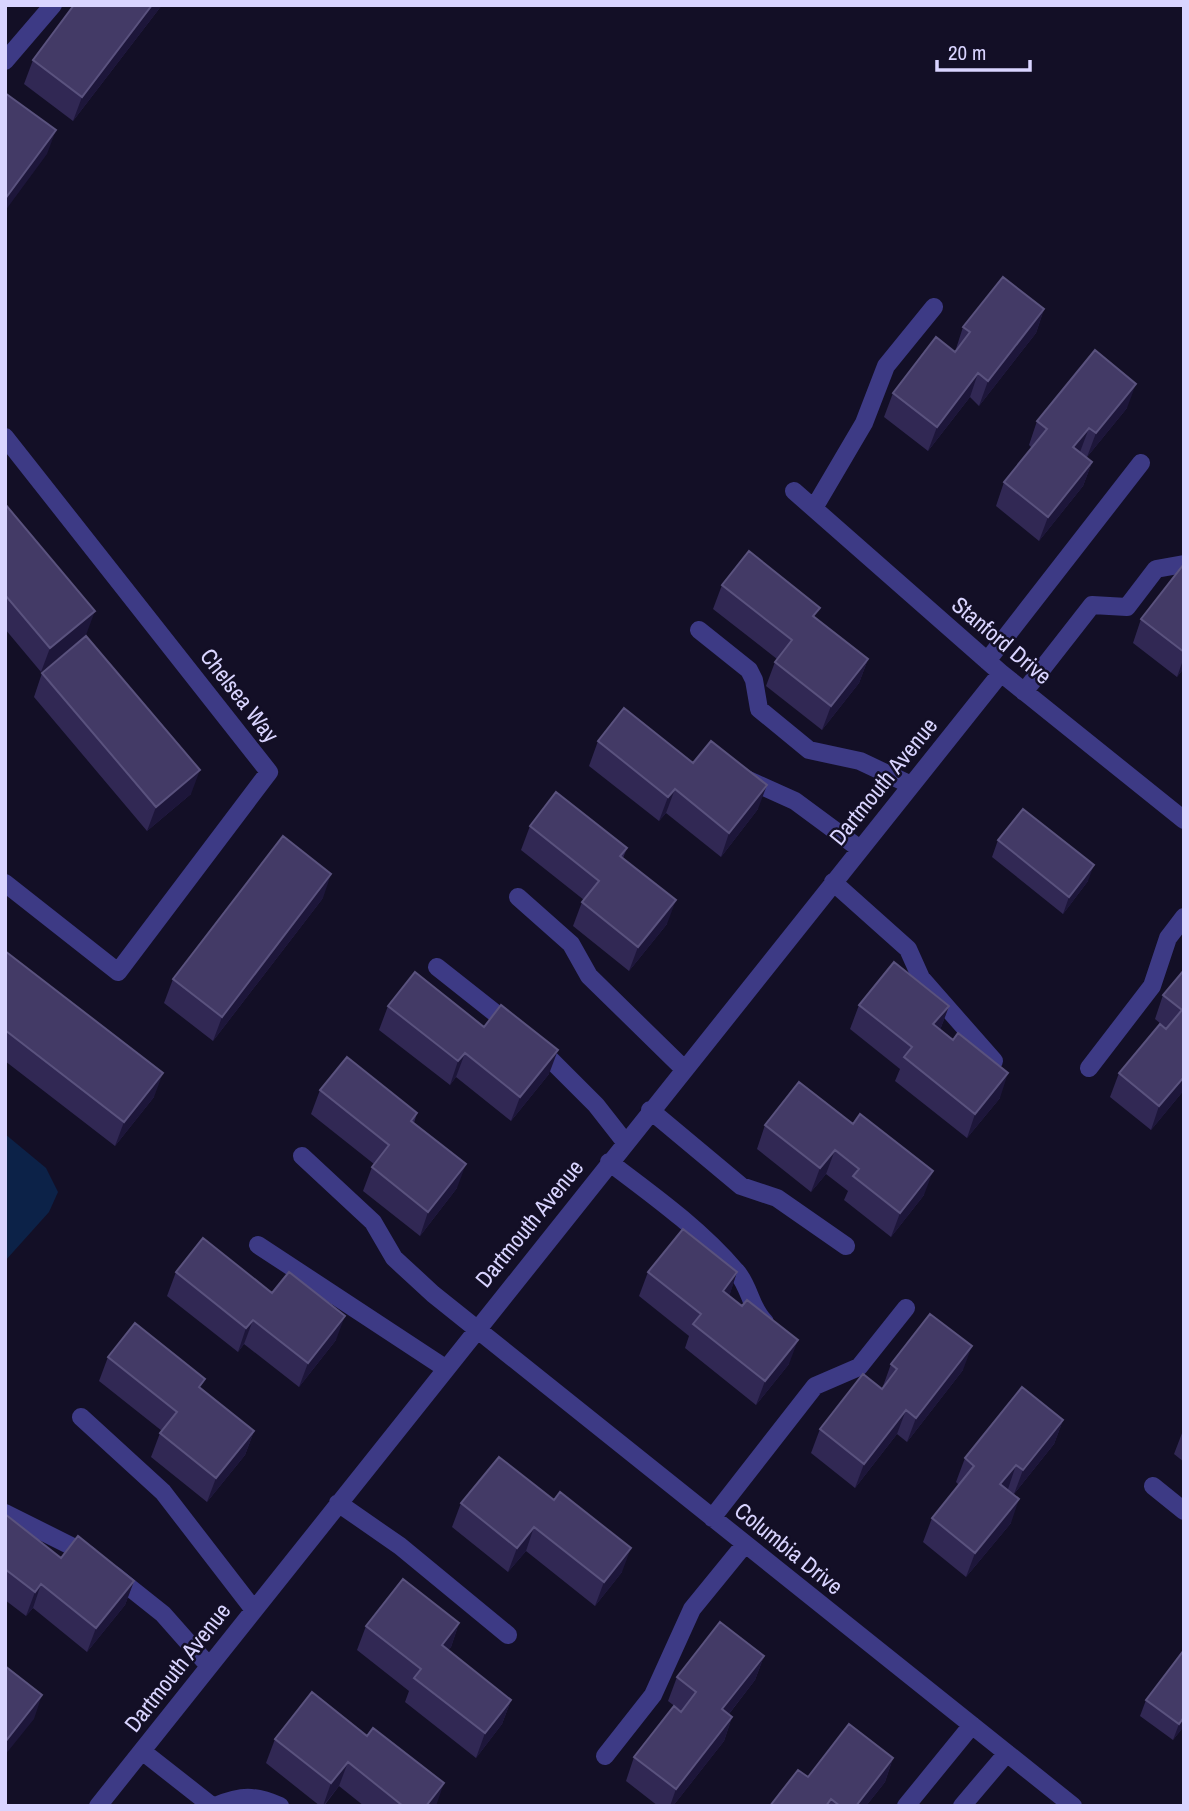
<svg xmlns="http://www.w3.org/2000/svg" width="1189" height="1811" font-family="'Archivo Narrow',sans-serif">
<style>
.water{fill:#0c2248}
.lines{fill:none;stroke-linecap:round;stroke-linejoin:round}
.minor{stroke:#3d3a85;stroke-width:18}
.wall{fill:#312854}
.shaded-wall{fill:#1d163a}
.building{fill:#433a66;stroke:#5a527e;stroke-width:2}
.labels{text-anchor:middle;dominant-baseline:central;stroke-width:5;stroke-linejoin:round;paint-order:stroke}
.street-label{font-size:23px;fill:#d9d4ff;stroke:#130f26}
</style>
<rect width="100%" height="100%" fill="#130f26"/>
<!-- water -->
<path class="water" d="M5,1134L46,1168L58,1192L49,1212L5,1261Z"/>
<g class="lines">
<!-- minor -->
<path class="minor" d="M5,61L53,5
M5,437L269,772L118,972L5,883
M794,491L1001,673L1184,820
M814,508L864,423L886,366L934,307
M699,630L749,670L754,680L759,709L809,750L860,761L911,785
M987,661L1141,463
M1024,692L1092,605L1127,607L1156,569L1184,564
M744,778L795,801L860,849
M833,882L908,949L921,978L994,1061
M518,897L571,944L589,976L684,1069
M437,967L514,1028
M536,1045L596,1105L625,1142
M1089,1068L1152,986L1168,938L1184,917
M650,1110L741,1186L777,1198L846,1246
M302,1156L373,1222L394,1258L433,1294L1073,1806
M609,1162C654,1196 699,1228 736,1271C750,1286 750,1308 765,1322
M258,1245L445,1368
M81,1417L163,1492L254,1610
M1153,1486L1184,1511
M338,1503L400,1546L508,1635
M5,1513L89,1555
M712,1518L815,1386L859,1367L906,1308
M114,1575L163,1614L209,1666
M142,1751L212,1806
M605,1756L653,1695L692,1609L745,1544
M98,1806L1001,673
M215,1806C242,1795 254,1795 280,1806
M906,1806L972,1725
M962,1806L1007,1753"/>
</g>
<!-- wall -->
<path class="wall" d="M162,5L73,121L24,84L33,60Z
M1044,309L1036,333L979,406L970,397L928,451L884,417L893,393L955,352L963,327Z
M1127,408L1087,457L1080,452L1092,462L1083,486L1039,541L996,506L1004,482L1032,448L1029,445L1037,421Z
M5,504L86,635L41,672L5,629Z
M1184,564V668L1177,677L1133,643L1141,619Z
M722,585L816,618L868,659L859,683L822,730L766,686L775,662L777,659L713,609Z
M42,673L191,794L147,831L34,697Z
M598,741L693,763L758,809L721,857L666,813L659,821L589,766Z
M530,826L627,848L623,858L667,924L629,971L573,926L582,902L584,900L521,850Z
M998,840L1088,881L1063,914L992,857Z
M323,898L213,1041L164,1003L173,979Z
M5,951L154,1097L115,1146L5,1061Z
M1184,970V1090L1151,1130L1110,1097L1119,1073L1166,1028L1155,1019L1163,995Z
M859,1005L949,1006L940,1030L953,1040L1000,1098L967,1138L895,1081L900,1069L850,1029Z
M388,1006L484,1027L549,1074L511,1121L456,1077L450,1085L379,1030Z
M799,1082L924,1195L891,1237L844,1200L848,1191L826,1174L811,1192L757,1149L765,1125Z
M320,1090L417,1113L414,1123L457,1188L420,1236L363,1191L372,1167L374,1164L311,1114Z
M176,1272L272,1293L336,1340L299,1387L244,1344L238,1352L167,1296Z
M648,1272H737L729,1296L789,1364L756,1405L685,1348L689,1336L639,1296Z
M108,1357L201,1389L254,1431L245,1455L207,1502L151,1457L160,1433L162,1431L99,1381Z
M891,1364L963,1370L907,1442L897,1434L855,1488L811,1453L820,1429L882,1389Z
M1063,1420L1054,1444L1014,1494L1007,1489L1011,1523L966,1577L923,1542L932,1518L959,1485L956,1482L965,1458Z
M1184,1428V1462L1174,1454Z
M499,1457L622,1572L595,1606L526,1551L508,1572L452,1527L461,1503Z
M5,1514L61,1558L134,1581L125,1605L87,1652L33,1608L26,1616L5,1600Z
M459,1623L451,1647L448,1650L511,1700L502,1724L476,1758L405,1702L409,1691L357,1650L366,1626Z
M1184,1650V1726L1173,1740L1140,1716L1146,1700Z
M764,1656L755,1680L729,1714L732,1717L724,1741L673,1806H658L626,1781L634,1757L681,1711L668,1701L677,1677Z
M312,1692L436,1806H364L339,1786L324,1806H320L266,1763L275,1739Z
M893,1758L885,1782L866,1806H770L808,1777Z"/>
<!-- shaded-wall -->
<path class="shaded-wall" d="M152,5H162L73,121L82,97Z
M56,130L47,154L5,211V199Z
M1044,309L1036,333L979,406L988,381Z
M978,373L970,397L928,451L937,427Z
M1136,384L1127,408L1087,457L1096,433Z
M1089,428L1080,452L1073,447Z
M1092,462L1083,486L1039,541L1048,517Z
M95,611L86,635L41,672L50,648Z
M1184,657V668L1177,677Z
M868,659L859,683L822,730L831,706Z
M200,770L191,794L147,831L156,807Z
M767,785L758,809L721,857L729,833Z
M675,789L666,813L659,821L668,797Z
M1094,865L1088,881L1063,914L1069,897Z
M331,874L323,898L213,1041L222,1017Z
M676,900L667,924L629,971L638,947Z
M949,1006L940,1030L933,1024Z
M558,1050L549,1074L511,1121L520,1097Z
M465,1053L456,1077L450,1085L458,1061Z
M163,1073L154,1097L115,1146L124,1122Z
M1008,1073L1000,1098L967,1138L975,1114Z
M1184,1077V1090L1151,1130L1159,1106Z
M835,1150L826,1174L811,1192L820,1168Z
M466,1164L457,1188L420,1236L428,1212Z
M933,1171L924,1195L891,1237L900,1213Z
M737,1272L729,1297L723,1291Z
M345,1316L336,1340L299,1387L308,1363Z
M253,1320L244,1344L238,1352L246,1328Z
M798,1340L789,1364L756,1405L765,1381Z
M972,1346L963,1370L907,1442L916,1418Z
M906,1410L897,1434L855,1488L864,1464Z
M1063,1420L1054,1444L1014,1494L1023,1470Z
M254,1431L245,1455L207,1502L216,1478Z
M1016,1465L1008,1489L992,1508L1000,1484Z
M1019,1499L1011,1523L966,1577L975,1553Z
M534,1527L526,1551L508,1572L517,1548Z
M631,1548L622,1572L595,1606L604,1582Z
M134,1581L125,1605L87,1652L96,1628Z
M41,1584L33,1608L26,1616L35,1592Z
M459,1623L451,1647L433,1669L442,1645Z
M764,1656L755,1680L714,1733L722,1709Z
M42,1695L34,1719L5,1755V1742Z
M511,1700L502,1724L476,1758L485,1733Z
M732,1717L724,1741L673,1806H670L676,1789Z
M1184,1717V1726L1173,1740L1179,1724Z
M893,1758L885,1782L866,1806H856Z
M348,1762L339,1786L323,1806L331,1783Z
M444,1783L436,1806H426Z"/>
<!-- building -->
<path class="building" d="M74,5H152L82,97L33,60Z
M5,93L56,130L5,199Z
M1003,277L1044,309L988,381L978,373L937,427L893,393L936,337L955,352L970,332L963,327Z
M1095,350L1136,384L1096,433L1089,428L1073,447L1092,462L1048,517L1004,482L1047,429L1037,421Z
M5,504L95,611L50,648L5,595Z
M749,551L820,608L813,616L868,659L831,706L775,662L792,640L722,585Z
M1184,564V652L1141,619Z
M86,636L200,770L156,807L42,673Z
M624,708L693,763L711,741L767,785L729,833L675,789L668,797L598,741Z
M556,792L627,848L620,856L676,900L638,947L582,902L599,881L530,826Z
M1023,809L1094,865L1069,897L998,840Z
M283,836L331,874L222,1017L173,979Z
M5,951L163,1073L124,1122L5,1030Z
M894,962L949,1006L933,1024L953,1040L958,1033L1008,1073L975,1114L904,1057L912,1047L859,1005Z
M1184,970V1077L1159,1106L1119,1073L1160,1024L1166,1029L1182,1010L1163,995Z
M415,972L484,1027L501,1005L558,1050L520,1097L465,1053L458,1061L388,1006Z
M347,1057L417,1113L411,1121L466,1164L428,1212L372,1167L389,1145L320,1090Z
M799,1082L853,1124L860,1114L933,1171L900,1213L853,1176L859,1169L835,1150L820,1168L765,1125Z
M683,1229L737,1272L723,1291L742,1306L747,1300L798,1340L765,1381L693,1324L701,1314L648,1272Z
M203,1238L272,1293L289,1272L345,1316L308,1363L253,1320L246,1328L176,1272Z
M930,1314L972,1346L916,1418L906,1410L864,1464L820,1429L863,1374L882,1389L897,1369L891,1364Z
M135,1323L205,1379L199,1387L254,1431L216,1478L160,1433L177,1412L108,1357Z
M1022,1387L1063,1420L1023,1470L1016,1465L1000,1484L1019,1499L975,1553L932,1518L974,1466L965,1458Z
M499,1457L554,1500L560,1492L631,1548L604,1582L534,1527L517,1548L461,1503Z
M5,1514L61,1558L78,1536L134,1581L96,1628L41,1584L35,1592L5,1569Z
M403,1579L459,1623L442,1645L511,1700L485,1733L414,1678L421,1669L366,1626Z
M720,1622L764,1656L722,1709L732,1717L676,1789L634,1757L674,1706L681,1712L696,1692L677,1677Z
M1184,1650V1717L1179,1724L1146,1700Z
M5,1666L42,1695L5,1742Z
M312,1692L367,1736L373,1728L444,1783L426,1806H403L348,1762L331,1783L275,1739Z
M849,1724L893,1758L856,1806H840L831,1799L826,1806H770L798,1770L808,1777Z"/>
<g class="labels">
<!-- street labels -->
<g class="street-label">
<text transform="translate(1002 640) rotate(40)">Stanford Drive</text>
<text transform="translate(240 695) rotate(52)">Chelsea Way</text>
<text transform="translate(883 781) rotate(-51)">Dartmouth Avenue</text>
<text transform="translate(529 1223) rotate(-51)">Dartmouth Avenue</text>
<text transform="translate(789 1548) rotate(39)">Columbia Drive</text>
<text transform="translate(177 1667) rotate(-52)">Dartmouth Avenue</text>
</g>
</g>
<!-- border -->
<rect width="1189" height="1811" fill="none" stroke="#d9d4ff" stroke-width="14"/>
<!-- scale -->
<path d="M937 60v10h93v-10" fill="none" stroke="#d9d4ff" stroke-width="3.5"/>
<text x="948" y="60" font-size="21" fill="#d9d4ff" stroke="#130f26" stroke-width="5" paint-order="stroke">20 m</text>
</svg>
